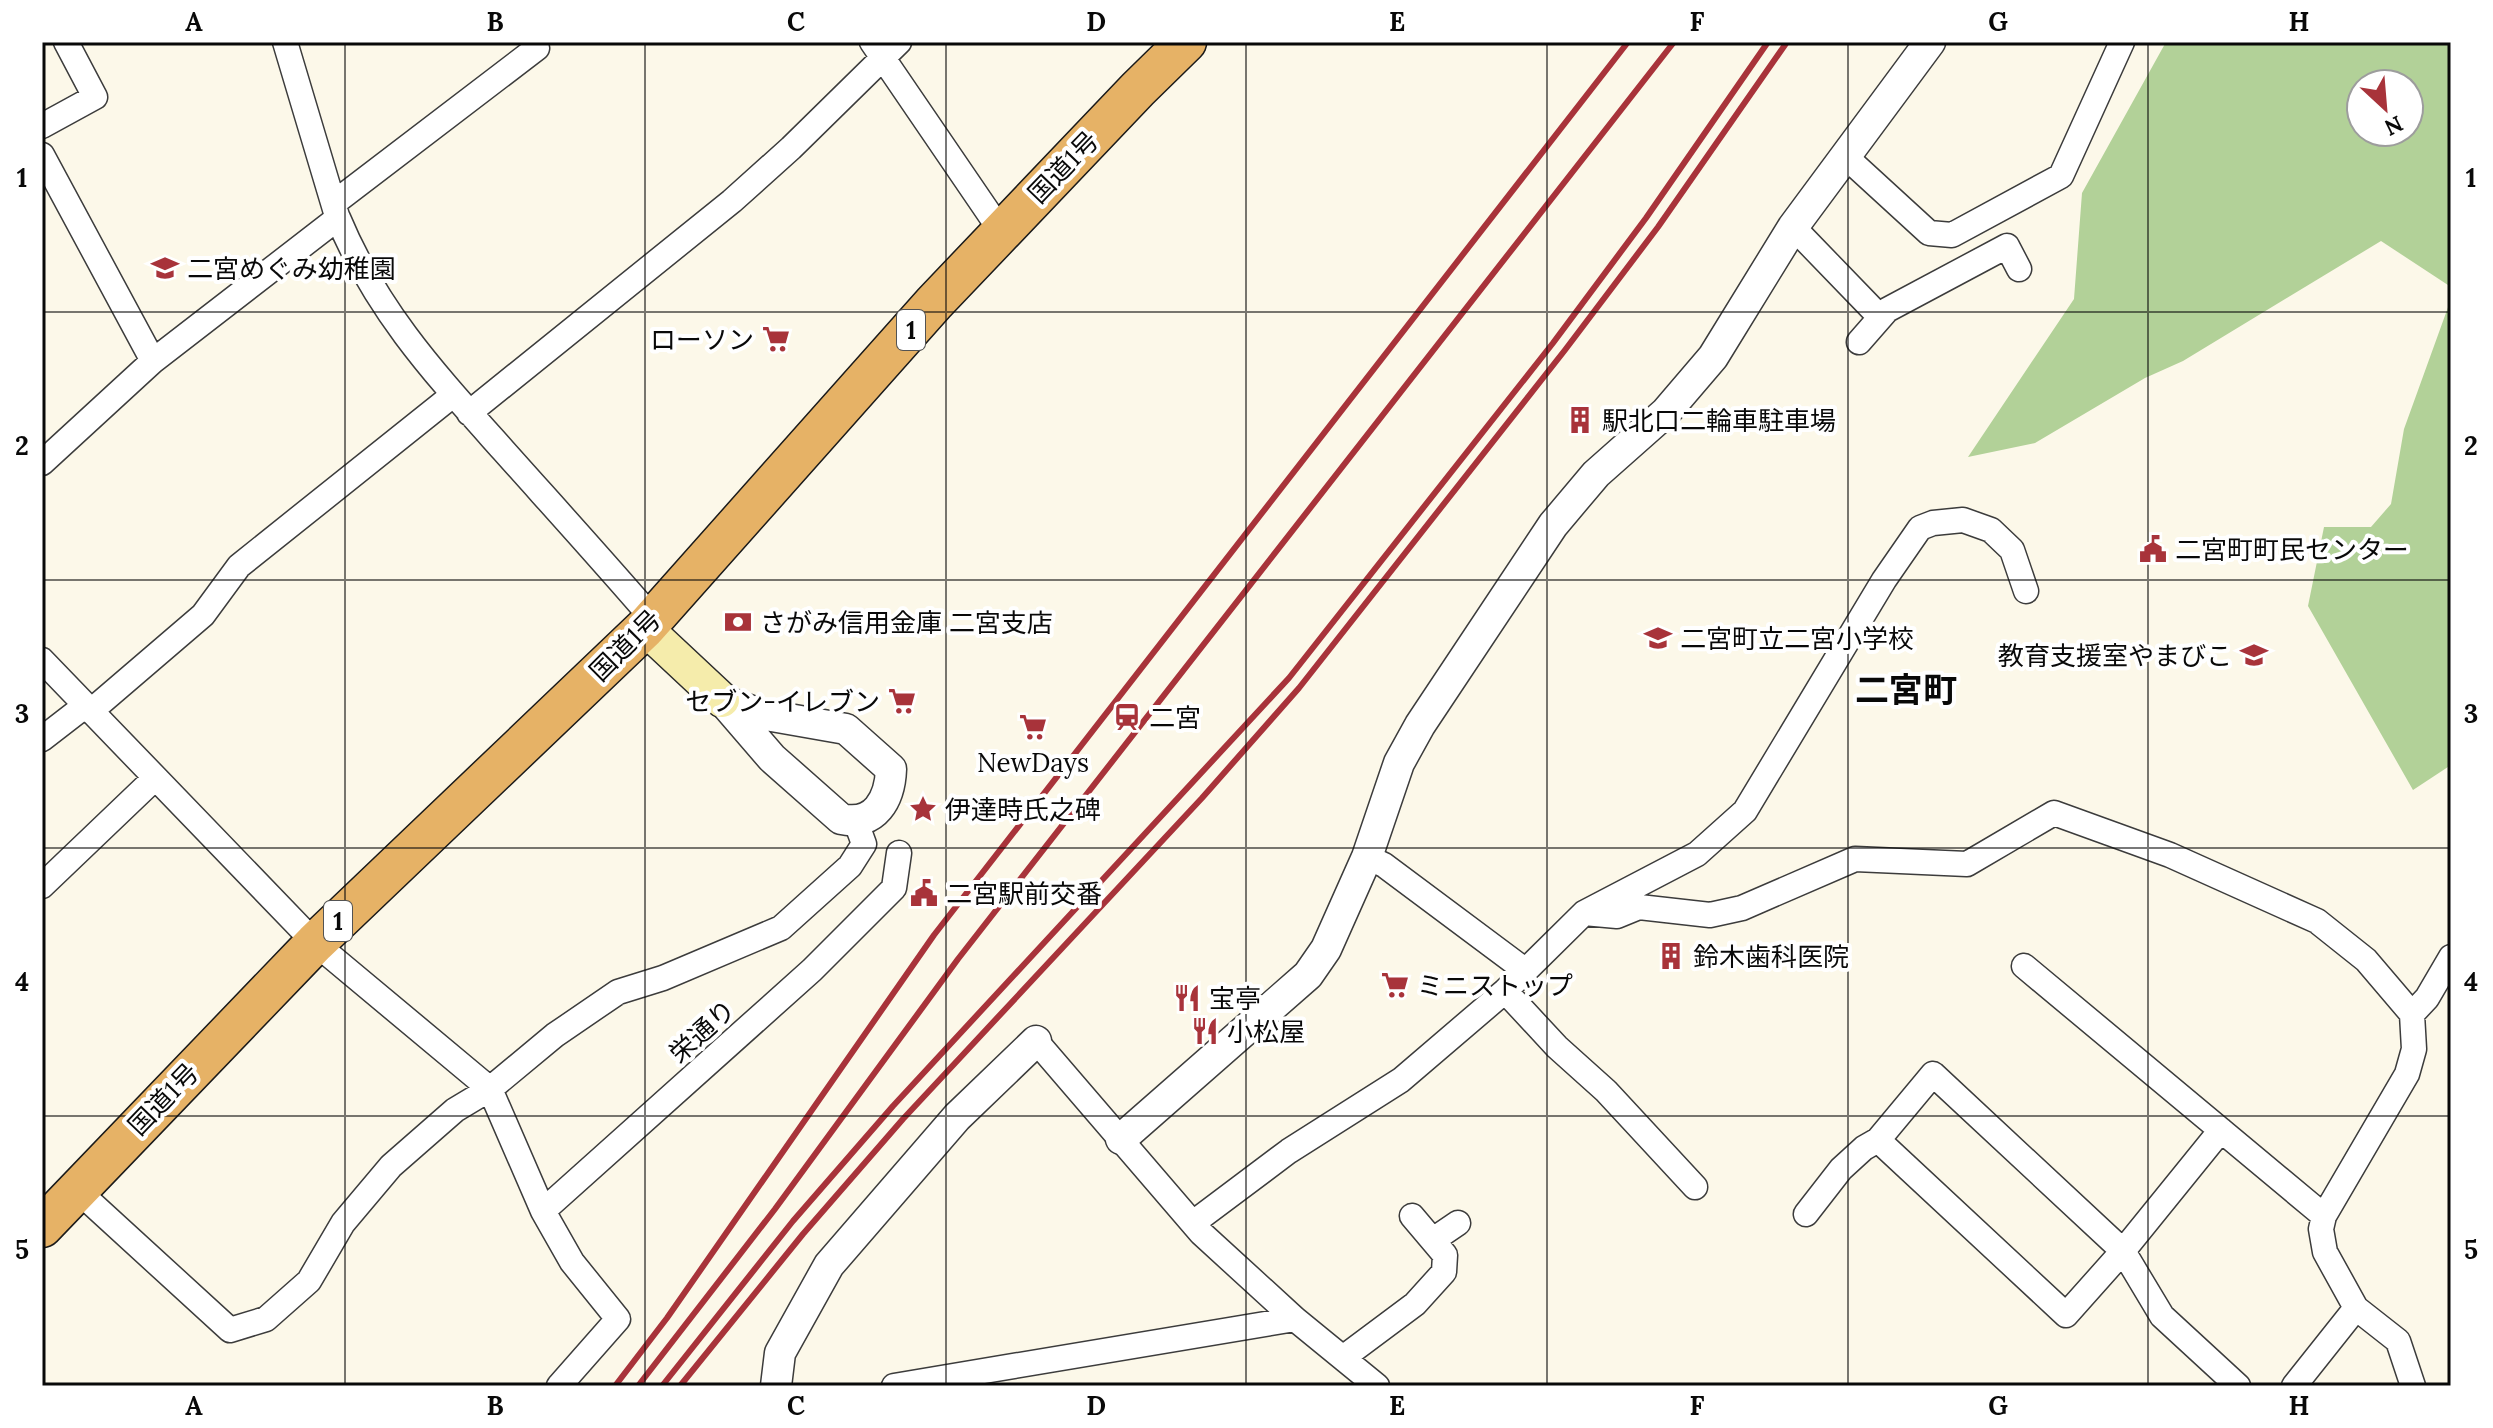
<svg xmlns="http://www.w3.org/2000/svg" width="2493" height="1428" font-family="Lora,'Noto Sans JP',serif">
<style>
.forest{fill:#b2d198;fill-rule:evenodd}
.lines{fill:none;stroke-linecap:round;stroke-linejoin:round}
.minor-casing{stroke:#3c3c3c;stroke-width:27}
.tertiary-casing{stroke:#3c3c3c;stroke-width:33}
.secondary-casing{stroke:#2b2b2b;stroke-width:37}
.trunk-casing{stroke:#1a1a1a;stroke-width:43}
.minor{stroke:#fff;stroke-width:24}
.tertiary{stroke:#fff;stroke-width:30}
.secondary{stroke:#f5ecab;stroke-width:34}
.trunk{stroke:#e6b266;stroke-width:40}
.rail{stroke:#a8333a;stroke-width:6}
.grid{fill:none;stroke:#090909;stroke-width:2;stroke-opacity:0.55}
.labels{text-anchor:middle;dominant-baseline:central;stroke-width:8;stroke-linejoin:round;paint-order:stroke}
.shield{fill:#fff;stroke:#535353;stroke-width:2}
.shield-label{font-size:24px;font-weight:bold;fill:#090909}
.street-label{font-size:26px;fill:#090909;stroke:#fff}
.poi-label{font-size:26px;fill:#090909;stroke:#fff;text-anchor:start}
.district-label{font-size:34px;font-weight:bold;fill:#090909;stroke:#fff}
.neatline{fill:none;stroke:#090909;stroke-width:3}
.grid-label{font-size:26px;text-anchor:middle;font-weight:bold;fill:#090909}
</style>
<rect width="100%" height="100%" fill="#fcf8e9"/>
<!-- forest -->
<path class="forest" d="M2166,42H2451V287L2381,241L2183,361L2145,378L2035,443L1968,457L2074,299L2082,193ZM2361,84H2409V132H2361Z
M2451,299V765L2413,790L2308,606L2324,527H2371L2391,504L2404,429Z"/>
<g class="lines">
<!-- minor casing -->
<g class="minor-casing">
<path id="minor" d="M285,42L337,216
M872,42L1001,231
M42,126L95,97L66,42
M42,155L153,361
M1846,157L1929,233L1952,235L2061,176L2122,42
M334,203L537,48L533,42
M1793,227L1880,317
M1859,342L1887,310L2007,246L2019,269
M469,413L732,201L791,148L899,42
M42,463L153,361L338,218C377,312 436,375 503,450C553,506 604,562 653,619
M42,660L315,943L490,1089L543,1211L572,1262L618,1319L559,1386
M91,711L203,615L239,566L453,395
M42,739L86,705
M1367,857L1384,865L1526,971
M42,886L155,778
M1584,913L1617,916L1639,907L1710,915L1742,908L1855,859L1967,864L2054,813L2170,855L2317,921L2366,960L2412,1014L2414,1049L2407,1074L2324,1216L2321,1229L2325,1252L2356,1308L2398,1341L2413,1386
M2024,966L2324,1216
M1505,991L1557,1047L1606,1091L1695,1187
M2412,1014L2427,998L2451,957
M1036,1041L1201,1233L1295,1319L1377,1386
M1878,1140L2066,1315L2123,1251L2221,1130
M77,1190L230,1330L266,1319L309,1281L343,1223L391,1166L455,1110L490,1089L555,1035L618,992L663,978L781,928L850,866L864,844L856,822
M543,1211L812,970L894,888L899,853
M1806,1214L1841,1169L1864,1148L1878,1140L1933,1074L2123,1251L2162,1316L2238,1386
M1193,1223L1289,1151L1401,1080L1505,991L1584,913L1697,854L1745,811L1884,580L1920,528L1933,523L1963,520L1991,530L2012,550L2026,591
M1433,1240L1458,1223
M1344,1357L1415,1304L1444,1272L1445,1255L1412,1216
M894,1386L1295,1319
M2294,1386L2356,1308"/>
</g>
<!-- tertiary casing -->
<g class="tertiary-casing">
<path id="tertiary" d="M722,700L760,714L846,729L891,769C890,799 875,827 841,819L772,758Z
M1121,1139L1308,975L1326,949L1367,857L1399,763L1420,725L1553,525L1596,474L1666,412L1713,357L1793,227L1930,42
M776,1386L780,1353L829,1265L957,1117L1036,1041"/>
</g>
<!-- secondary casing -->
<g class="secondary-casing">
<path id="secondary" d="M645,628L722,700"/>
</g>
<!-- trunk casing -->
<g class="trunk-casing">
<path id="trunk" d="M42,1227L315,943L645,628L934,303L1138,89L1186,42"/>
</g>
<!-- minor -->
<use href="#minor" class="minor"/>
<!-- tertiary -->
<use href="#tertiary" class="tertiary"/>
<!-- secondary -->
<use href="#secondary" class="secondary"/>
<!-- trunk -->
<use href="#trunk" class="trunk"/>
<!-- rail -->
<path class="rail" d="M615,1386L667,1318L934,935L1628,42
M638,1386L775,1209L958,959L1674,42
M662,1386L793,1221L893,1106L1289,678L1553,343L1646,218L1768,42
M680,1386L803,1234L903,1119L1202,798L1299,688L1565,350L1658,227L1787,42"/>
</g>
<!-- grid -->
<path class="grid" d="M345,42V1386M645,42V1386M946,42V1386M1246,42V1386M1547,42V1386M1848,42V1386M2148,42V1386M42,312H2451M42,580H2451M42,848H2451M42,1116H2451"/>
<!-- icons -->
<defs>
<g id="school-bare" transform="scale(2.16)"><path d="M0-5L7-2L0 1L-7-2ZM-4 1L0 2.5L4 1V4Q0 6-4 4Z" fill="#a8333a" stroke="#fff" stroke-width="2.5" paint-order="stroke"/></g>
<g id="supermarket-bare" transform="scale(2.16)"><path d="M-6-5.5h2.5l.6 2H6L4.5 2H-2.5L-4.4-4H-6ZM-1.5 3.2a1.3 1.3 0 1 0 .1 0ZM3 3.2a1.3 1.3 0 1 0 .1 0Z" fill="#a8333a" stroke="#fff" stroke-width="2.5" paint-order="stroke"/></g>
<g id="building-bare" transform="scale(2.16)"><path d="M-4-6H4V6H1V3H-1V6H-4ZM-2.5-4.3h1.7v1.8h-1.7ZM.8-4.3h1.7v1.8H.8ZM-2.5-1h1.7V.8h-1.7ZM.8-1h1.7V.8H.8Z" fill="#a8333a" stroke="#fff" stroke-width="2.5" paint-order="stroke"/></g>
<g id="civic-bare" transform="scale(2.16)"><path d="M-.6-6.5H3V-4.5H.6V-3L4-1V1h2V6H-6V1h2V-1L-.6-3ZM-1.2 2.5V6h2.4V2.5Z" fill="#a8333a" stroke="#fff" stroke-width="2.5" paint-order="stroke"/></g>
<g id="bank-bare" transform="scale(2.16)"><path d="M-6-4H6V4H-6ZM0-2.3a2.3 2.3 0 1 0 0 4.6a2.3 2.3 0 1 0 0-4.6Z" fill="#a8333a" stroke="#fff" stroke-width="2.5" paint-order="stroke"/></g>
<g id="station-bare" transform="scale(2.16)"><path d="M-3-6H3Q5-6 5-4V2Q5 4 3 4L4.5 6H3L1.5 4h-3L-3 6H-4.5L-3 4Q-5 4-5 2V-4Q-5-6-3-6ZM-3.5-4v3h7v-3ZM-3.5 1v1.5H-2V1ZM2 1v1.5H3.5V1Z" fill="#a8333a" stroke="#fff" stroke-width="2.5" paint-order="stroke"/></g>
<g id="sight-bare" transform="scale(2.16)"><path d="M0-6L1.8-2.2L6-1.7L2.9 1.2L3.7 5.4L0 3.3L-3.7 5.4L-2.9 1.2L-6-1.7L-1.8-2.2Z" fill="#a8333a" stroke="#fff" stroke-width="2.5" paint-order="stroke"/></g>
<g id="restaurant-bare" transform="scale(2.16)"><path d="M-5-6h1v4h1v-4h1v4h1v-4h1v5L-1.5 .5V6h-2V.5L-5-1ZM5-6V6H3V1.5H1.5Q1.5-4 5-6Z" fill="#a8333a" stroke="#fff" stroke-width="2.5" paint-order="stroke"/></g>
</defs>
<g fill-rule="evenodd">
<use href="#school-bare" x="165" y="268"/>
<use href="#supermarket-bare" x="776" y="339"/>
<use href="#building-bare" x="1580" y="420"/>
<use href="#civic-bare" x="2153" y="549"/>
<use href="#bank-bare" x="738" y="622"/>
<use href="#school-bare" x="1658" y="638"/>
<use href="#school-bare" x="2254" y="655"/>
<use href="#supermarket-bare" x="902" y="701"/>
<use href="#station-bare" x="1127" y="717"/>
<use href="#supermarket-bare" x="1033" y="727"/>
<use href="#sight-bare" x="923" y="809"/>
<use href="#civic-bare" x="924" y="893"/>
<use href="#building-bare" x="1671" y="956"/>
<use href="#supermarket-bare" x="1395" y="985"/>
<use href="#restaurant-bare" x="1187" y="998"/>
<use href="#restaurant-bare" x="1205" y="1031"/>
</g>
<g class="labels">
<!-- shield labels -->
<g class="shield">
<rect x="897" y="310" width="28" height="40" rx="6"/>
<rect x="324" y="901" width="28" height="40" rx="6"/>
</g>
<g class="shield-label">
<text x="911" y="330">1</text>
<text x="338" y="921">1</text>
</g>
<!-- street labels -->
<g class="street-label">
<text transform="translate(1063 167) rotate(-46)">国道1号</text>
<text transform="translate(625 645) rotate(-45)">国道1号</text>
<text transform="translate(702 1031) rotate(-42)">栄通り</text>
<text transform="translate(163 1099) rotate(-46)">国道1号</text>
</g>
<!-- poi labels -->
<g class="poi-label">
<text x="187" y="268">二宮めぐみ幼稚園</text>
<text x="754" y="339" text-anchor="end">ローソン</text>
<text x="1602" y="420">駅北口二輪車駐車場</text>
<text x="2175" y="549">二宮町町民センター</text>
<text x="760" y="622">さがみ信用金庫 二宮支店</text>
<text x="1680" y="638">二宮町立二宮小学校</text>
<text x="2232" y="655" text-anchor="end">教育支援室やまびこ</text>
<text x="880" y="701" text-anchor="end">セブン-イレブン</text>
<text x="1149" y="717">二宮</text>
<text x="1033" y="762" text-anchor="middle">NewDays</text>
<text x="945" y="809">伊達時氏之碑</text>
<text x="946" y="893">二宮駅前交番</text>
<text x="1693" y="956">鈴木歯科医院</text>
<text x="1417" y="985">ミニストップ</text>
<text x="1209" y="998">宝亭</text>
<text x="1227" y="1031">小松屋</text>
</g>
<!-- district labels -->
<g class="district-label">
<text x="1906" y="689">二宮町</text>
</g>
</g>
<!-- border -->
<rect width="2493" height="1428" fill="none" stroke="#ffffff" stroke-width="88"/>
<!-- north arrow -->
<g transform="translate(2385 108) rotate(154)"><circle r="38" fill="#ffffff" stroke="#9d9d9d" stroke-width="2"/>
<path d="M0-6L14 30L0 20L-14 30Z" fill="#a8333a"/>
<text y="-12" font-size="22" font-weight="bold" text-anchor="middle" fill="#090909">N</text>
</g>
<rect x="44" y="44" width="2405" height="1340" class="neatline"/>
<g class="grid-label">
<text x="194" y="31">A</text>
<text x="495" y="31">B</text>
<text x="796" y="31">C</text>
<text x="1096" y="31">D</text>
<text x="1397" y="31">E</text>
<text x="1697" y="31">F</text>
<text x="1998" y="31">G</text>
<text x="2299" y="31">H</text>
<text x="22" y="187">1</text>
<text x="2471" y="187">1</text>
<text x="22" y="455">2</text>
<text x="2471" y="455">2</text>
<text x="22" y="723">3</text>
<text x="2471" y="723">3</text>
<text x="22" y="991">4</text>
<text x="2471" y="991">4</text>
<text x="22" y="1259">5</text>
<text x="2471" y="1259">5</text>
<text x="194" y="1415">A</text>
<text x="495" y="1415">B</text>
<text x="796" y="1415">C</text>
<text x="1096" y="1415">D</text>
<text x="1397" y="1415">E</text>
<text x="1697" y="1415">F</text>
<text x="1998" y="1415">G</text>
<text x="2299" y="1415">H</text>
</g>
</svg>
